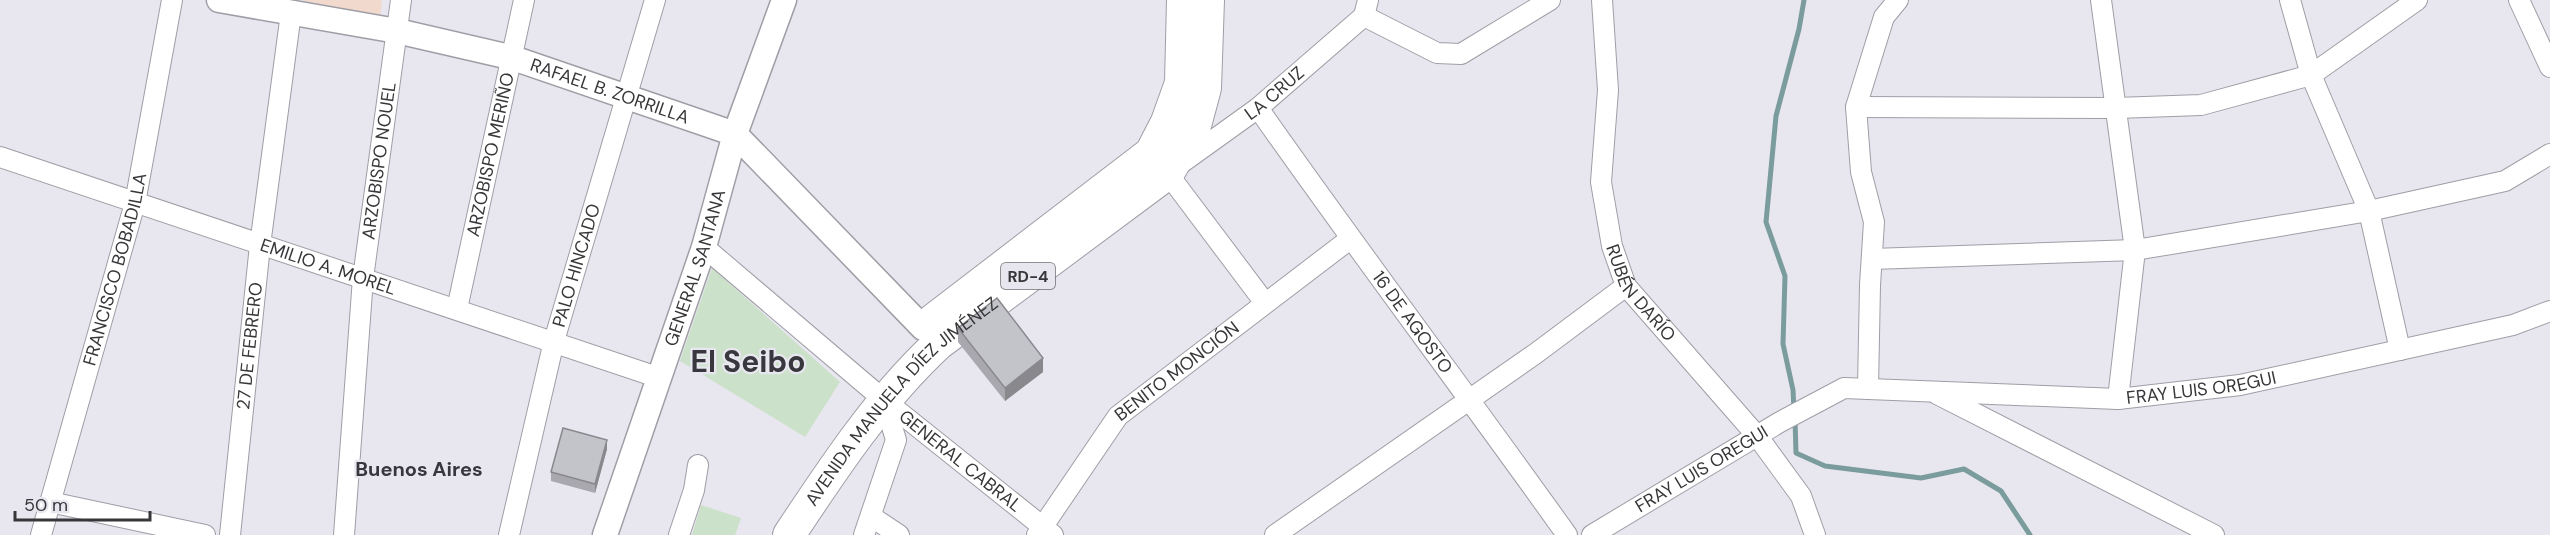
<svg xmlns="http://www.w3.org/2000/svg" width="2550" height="535" font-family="'DM Sans',sans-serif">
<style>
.education{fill:#f1d9ce}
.green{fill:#cbe1c9}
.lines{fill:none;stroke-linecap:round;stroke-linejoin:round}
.stream{stroke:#7b9c9d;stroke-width:5}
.minor-casing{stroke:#9f9ea6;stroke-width:22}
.tertiary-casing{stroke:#9f9ea6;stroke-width:27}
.primary-casing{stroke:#9f9ea6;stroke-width:34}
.minor{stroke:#fff;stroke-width:20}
.tertiary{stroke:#fff;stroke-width:24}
.primary{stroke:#fff;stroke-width:32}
.wall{fill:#a8a8ae}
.shaded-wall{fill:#88888d}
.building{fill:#c3c3ca;stroke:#88888d;stroke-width:1.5}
.labels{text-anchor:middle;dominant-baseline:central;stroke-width:4.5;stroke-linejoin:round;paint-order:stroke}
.shield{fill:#e8e7ef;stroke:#6c6c70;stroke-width:1.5}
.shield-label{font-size:16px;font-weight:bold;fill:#37373a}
.street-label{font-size:18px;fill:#37373a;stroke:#e8e7ef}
.neighbourhood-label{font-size:20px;font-weight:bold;fill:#37373d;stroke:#e8e7ef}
.town-label{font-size:30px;font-weight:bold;fill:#37373d;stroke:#e8e7ef}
</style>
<rect width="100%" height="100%" fill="#e8e7ef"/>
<!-- education -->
<path class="education" d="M300,0H382L380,18Z"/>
<!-- green -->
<path class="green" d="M712,268L840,382L805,437L680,361Z
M701,505L741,518L735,535H692Z"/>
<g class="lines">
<!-- stream -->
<path class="stream" d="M1794,410L1793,390L1783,344L1785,276L1766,222L1776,116L1799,29L1804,0
M1795,419L1796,453L1825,466L1921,478L1964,469L2001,491L2030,535"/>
<!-- minor casing -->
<g class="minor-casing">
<g id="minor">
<path id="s1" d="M1602,0L1608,90L1601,182L1612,246L1626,286L1758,437L1801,496L1815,535"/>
<path d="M2101,0L2135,250L2118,399"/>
<path d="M2290,0L2311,75L2369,211L2400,350"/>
<path d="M2519,0L2550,67"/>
<path d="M1364,16L1437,53L1461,54L1550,0"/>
<path d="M1856,107L2116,108L2201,105L2311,75L2417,0"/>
<path id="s2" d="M1258,108C1359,252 1465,392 1567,535"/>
<path id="s3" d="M0,157L657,377"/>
<path id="s4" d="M1180,164L1258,108L1364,16L1368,0"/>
<path d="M1162,166L1265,303"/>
<path id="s5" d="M704,247L884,400L1053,535"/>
<path d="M1872,259L2135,250L2369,211L2505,181L2550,154"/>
<path id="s6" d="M457,309L524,0"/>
<path d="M1868,388L1870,285L1874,222L1861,172L1856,107L1884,17L1898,0"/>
<path d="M1937,394L2214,535"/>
<path d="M50,502L205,535"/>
<path d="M872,517L899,535"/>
<path id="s7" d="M41,535L135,203L172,0"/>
<path id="s8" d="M230,535L260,245L291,13"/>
<path id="s9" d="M344,535L363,278L401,0"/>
<path id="s10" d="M509,535L554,341L655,0"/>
<path d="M679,535L694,490L698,465"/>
<path d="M864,535L896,440L884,400"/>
<path id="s11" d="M1037,535L1118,416L1350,239"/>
<path d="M1275,535L1535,354L1626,286"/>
<path id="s12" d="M1592,535L1780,422L1844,388L2118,399L2240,385L2513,325L2550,311"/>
</g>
</g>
<!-- tertiary casing -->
<g class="tertiary-casing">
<g id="tertiary">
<path id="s13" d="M219,0L397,31L510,57L735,134L923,328"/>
<path id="s14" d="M605,535L704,247L735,134L784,0"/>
</g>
</g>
<!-- primary casing -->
<g class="primary-casing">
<g id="primary">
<path d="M928,324L1151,153L1167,122L1181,83L1183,0"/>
<path id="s15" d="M789,535C834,467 879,399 938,344L1168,173L1194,129L1205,88L1208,0"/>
</g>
</g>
<!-- minor -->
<use href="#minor" class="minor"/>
<!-- tertiary -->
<use href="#tertiary" class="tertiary"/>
<!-- primary -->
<use href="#primary" class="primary"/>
</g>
<!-- wall -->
<path class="wall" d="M958,328L1043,372L1005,401L958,342Z
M607,449L595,493L551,481V472Z"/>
<!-- shaded-wall -->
<path class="shaded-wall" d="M1043,358V372L1005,401V388Z
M607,440V449L595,493V484Z"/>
<!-- building -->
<path class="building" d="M997,298L1043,358L1005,388L958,328Z
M563,428L607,440L595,484L551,472Z"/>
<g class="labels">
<!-- shield labels -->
<rect class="shield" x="1001" y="263" width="54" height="26" rx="4.5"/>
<g class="shield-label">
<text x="1028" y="276">RD-4</text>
</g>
<!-- street labels -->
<g class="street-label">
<text stroke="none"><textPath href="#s13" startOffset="402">RAFAEL B. ZORRILLA</textPath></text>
<text stroke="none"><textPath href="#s4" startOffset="118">LA CRUZ</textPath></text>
<text stroke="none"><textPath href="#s6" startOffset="158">ARZOBISPO MERIÑO</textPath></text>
<text stroke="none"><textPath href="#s9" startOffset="376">ARZOBISPO NOUEL</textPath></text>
<text stroke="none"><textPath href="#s10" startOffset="278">PALO HINCADO</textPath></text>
<text stroke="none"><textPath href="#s3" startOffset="346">EMILIO A. MOREL</textPath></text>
<text stroke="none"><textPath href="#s14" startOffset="282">GENERAL SANTANA</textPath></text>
<text stroke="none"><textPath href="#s7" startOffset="276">FRANCISCO BOBADILLA</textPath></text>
<text stroke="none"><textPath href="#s1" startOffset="303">RUBÉN DARÍO</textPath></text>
<text stroke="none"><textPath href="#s2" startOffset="264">16 DE AGOSTO</textPath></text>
<text stroke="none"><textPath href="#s8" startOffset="190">27 DE FEBRERO</textPath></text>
<text stroke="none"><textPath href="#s11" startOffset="218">BENITO MONCIÓN</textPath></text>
<text stroke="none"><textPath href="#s12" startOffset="650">FRAY LUIS OREGUI</textPath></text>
<text stroke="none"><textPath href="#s15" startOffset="176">AVENIDA MANUELA DÍEZ JIMÉNEZ</textPath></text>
<text stroke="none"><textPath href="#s5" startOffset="334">GENERAL CABRAL</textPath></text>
<text stroke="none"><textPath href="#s12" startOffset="128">FRAY LUIS OREGUI</textPath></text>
</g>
<!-- neighbourhood labels -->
<g class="neighbourhood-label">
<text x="419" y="469">Buenos Aires</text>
</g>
<!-- town labels -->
<g class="town-label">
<text x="748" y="361">El Seibo</text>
</g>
</g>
<!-- scale -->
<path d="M15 511v9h135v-9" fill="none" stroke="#37373a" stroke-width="3"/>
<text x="24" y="511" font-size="18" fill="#37373a" stroke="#e8e7ef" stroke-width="4.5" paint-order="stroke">50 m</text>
</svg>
